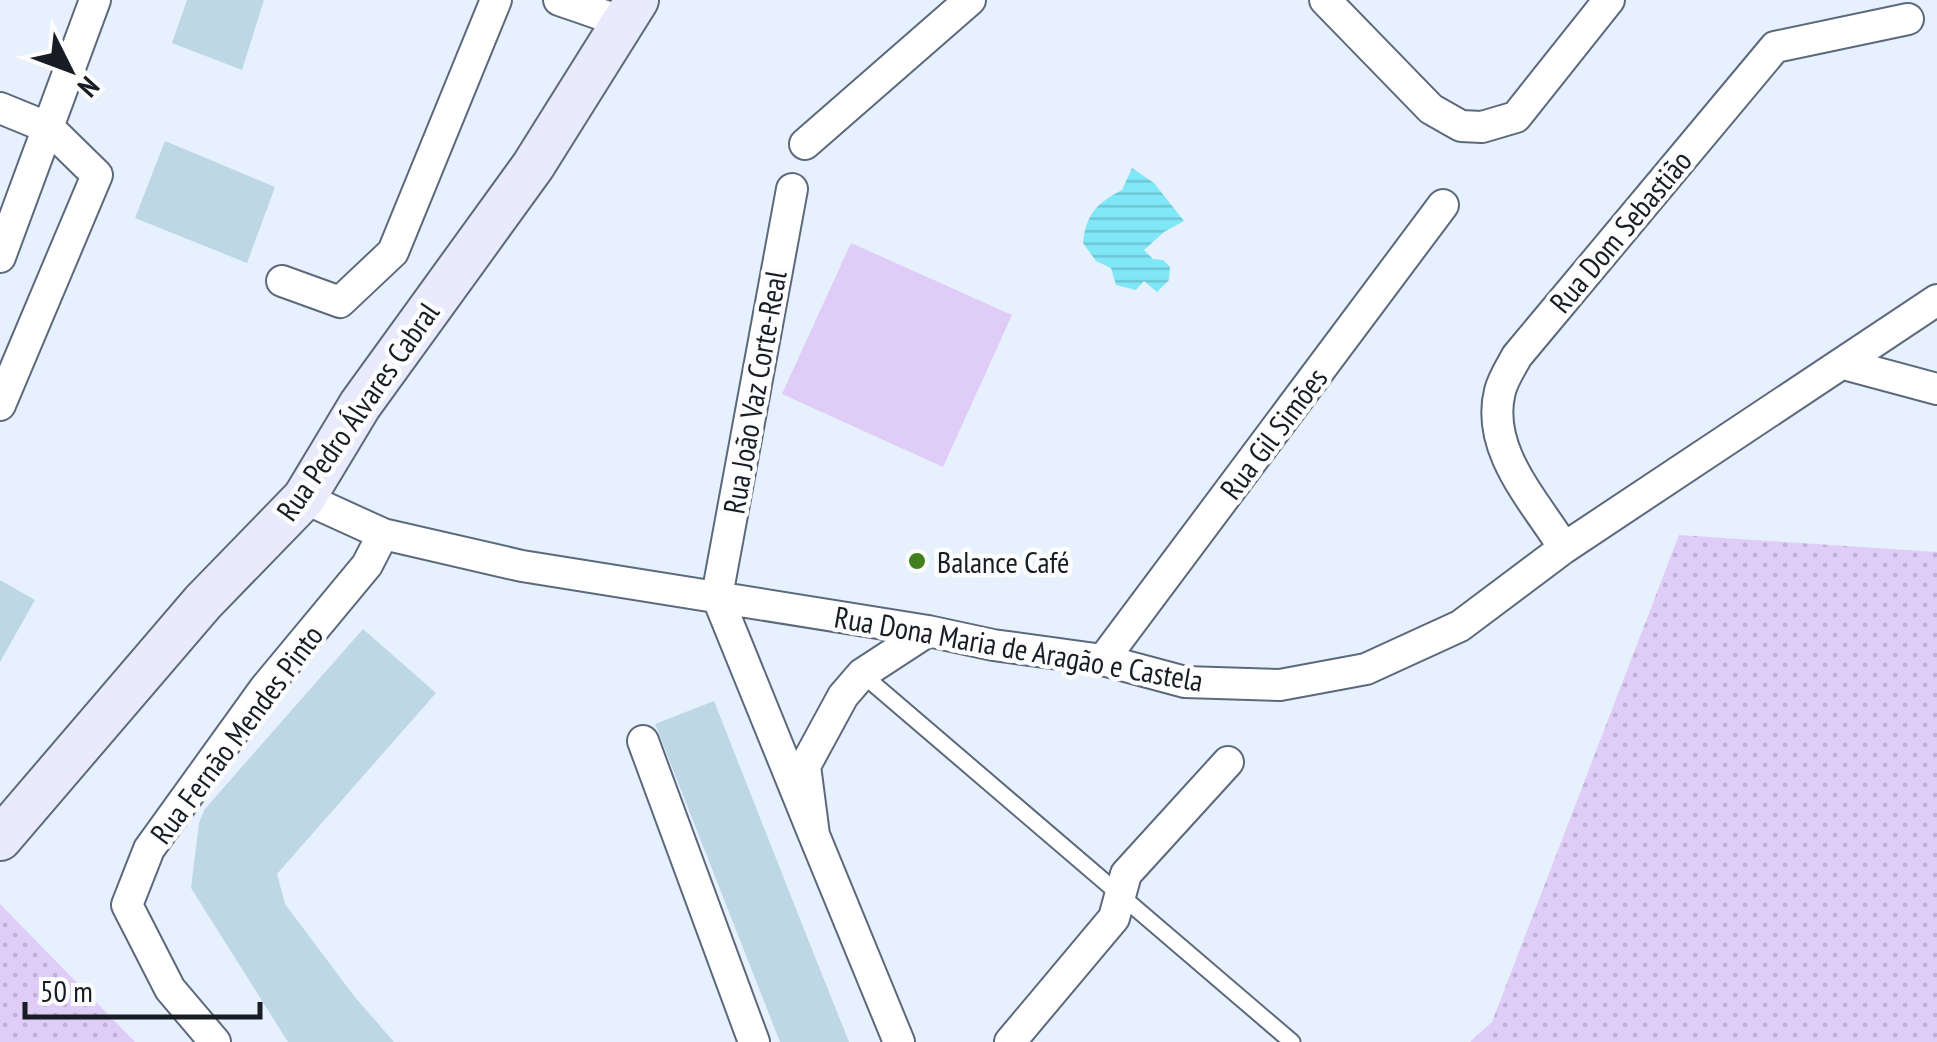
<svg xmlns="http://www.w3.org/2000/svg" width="1937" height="1042" font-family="'PT Sans Narrow',sans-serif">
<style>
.grass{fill:url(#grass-dots)}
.pitch{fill:#dfcdf7}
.water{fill:url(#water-rules)}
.building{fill:#bed7e5}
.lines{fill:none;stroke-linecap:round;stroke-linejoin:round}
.lane-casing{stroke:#5c697c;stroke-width:19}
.street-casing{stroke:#5c697c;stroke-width:34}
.secondary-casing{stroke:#5c697c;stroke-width:46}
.lane{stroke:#fff;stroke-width:15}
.street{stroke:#fff;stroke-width:30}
.secondary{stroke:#e9ebfc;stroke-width:42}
.poi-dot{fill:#42801e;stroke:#fdfdfd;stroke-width:4}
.labels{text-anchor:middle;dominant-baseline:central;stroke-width:9;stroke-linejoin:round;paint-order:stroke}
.street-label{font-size:30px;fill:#181d25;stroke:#fdfdfd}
.poi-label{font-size:30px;fill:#181d25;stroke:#fdfdfd;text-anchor:start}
</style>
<defs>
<pattern id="grass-dots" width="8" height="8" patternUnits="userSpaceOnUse" patternTransform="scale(2.5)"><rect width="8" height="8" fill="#dfcdf7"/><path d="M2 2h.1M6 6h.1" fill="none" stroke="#bfb0d4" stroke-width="1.8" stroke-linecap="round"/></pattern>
<pattern id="water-rules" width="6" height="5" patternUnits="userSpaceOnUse" patternTransform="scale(2.5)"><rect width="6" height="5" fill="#80e7f7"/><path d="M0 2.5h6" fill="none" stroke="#6ec6d4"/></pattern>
</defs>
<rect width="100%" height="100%" fill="#e7f0fd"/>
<!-- grass -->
<path class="grass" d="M1679,535L1937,552V1042H1470L1492,1022Z
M0,904L135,1042H0Z"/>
<!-- pitch -->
<path class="pitch" d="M851,243L1012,315L943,467L782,394Z"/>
<!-- water -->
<path class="water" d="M1132,168L1154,183L1184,221L1164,232L1144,250L1153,259L1163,260L1170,267L1169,280L1157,292L1144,281L1136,290L1116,285L1111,268L1096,261L1083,243C1086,214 1097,203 1122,190Z"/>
<!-- building -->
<path class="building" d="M187,0H264L242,70L172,43Z
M165,141L275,187L247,263L135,218Z
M0,580L35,600L0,662Z
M363,629L436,693L277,874L285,904L354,996L394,1042H288L191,888L199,823L204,810Z
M714,701L811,947L849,1042H780L655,724Z"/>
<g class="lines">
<!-- lane casing -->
<g class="lane-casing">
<path id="lane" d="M862,674L1292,1042"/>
</g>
<!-- street casing -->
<g class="street-casing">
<path id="street" d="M559,0L623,22
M1325,0L1431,109L1461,126L1482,127L1516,117L1609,0
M0,108L49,128L97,175L0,405
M805,144L970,0
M792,189L717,596L814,835
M0,257L95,0
M282,281L340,302L393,252L496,0
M1844,364L1937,389
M304,498L383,534L522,566L928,631L993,645L1103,660L1185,682L1280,685L1366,669L1460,626L1564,548L1937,300
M1564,548C1535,501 1485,450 1500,391C1503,379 1511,367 1517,356L1775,47L1908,19
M1103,660L1443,205
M643,741L754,1042
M215,1042L170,989L127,905L149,849L265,688L367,565L383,534
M899,1042L814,835L805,766L843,696L862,674L928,631
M1010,1042L1114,918L1126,874L1228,762"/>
</g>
<!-- secondary casing -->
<g class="secondary-casing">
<path id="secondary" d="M0,839L203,602L304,498L360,405L533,166L637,0"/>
</g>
<!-- lane -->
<use href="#lane" class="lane"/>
<!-- street -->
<use href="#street" class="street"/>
<!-- secondary -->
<use href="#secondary" class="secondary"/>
</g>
<!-- markers -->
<circle class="poi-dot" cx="917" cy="561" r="10"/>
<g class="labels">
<!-- street labels -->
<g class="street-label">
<text transform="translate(1620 231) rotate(-50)">Rua Dom Sebastião</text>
<text transform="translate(754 392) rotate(-80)">Rua João Vaz Corte-Real</text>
<text transform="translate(357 411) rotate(-55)">Rua Pedro Álvares Cabral</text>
<text transform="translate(1273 433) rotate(-53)">Rua Gil Simões</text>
<text transform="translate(1019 648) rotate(10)">Rua Dona Maria de Aragão e Castela</text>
<text transform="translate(236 734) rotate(-53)">Rua Fernão Mendes Pinto</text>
</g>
<!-- poi labels -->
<g class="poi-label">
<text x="937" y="561">Balance Café</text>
</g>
</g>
<!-- north arrow -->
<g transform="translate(70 70) rotate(132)" stroke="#fdfdfd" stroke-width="8" paint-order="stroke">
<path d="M0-8L18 38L0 25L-18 38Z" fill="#181d25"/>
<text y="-15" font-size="28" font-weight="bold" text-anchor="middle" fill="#181d25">N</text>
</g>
<!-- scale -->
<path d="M25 1002v15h235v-15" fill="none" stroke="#181d25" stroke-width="5"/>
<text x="40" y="1002" font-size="30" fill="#181d25" stroke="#fdfdfd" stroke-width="8" paint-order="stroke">50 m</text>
</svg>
